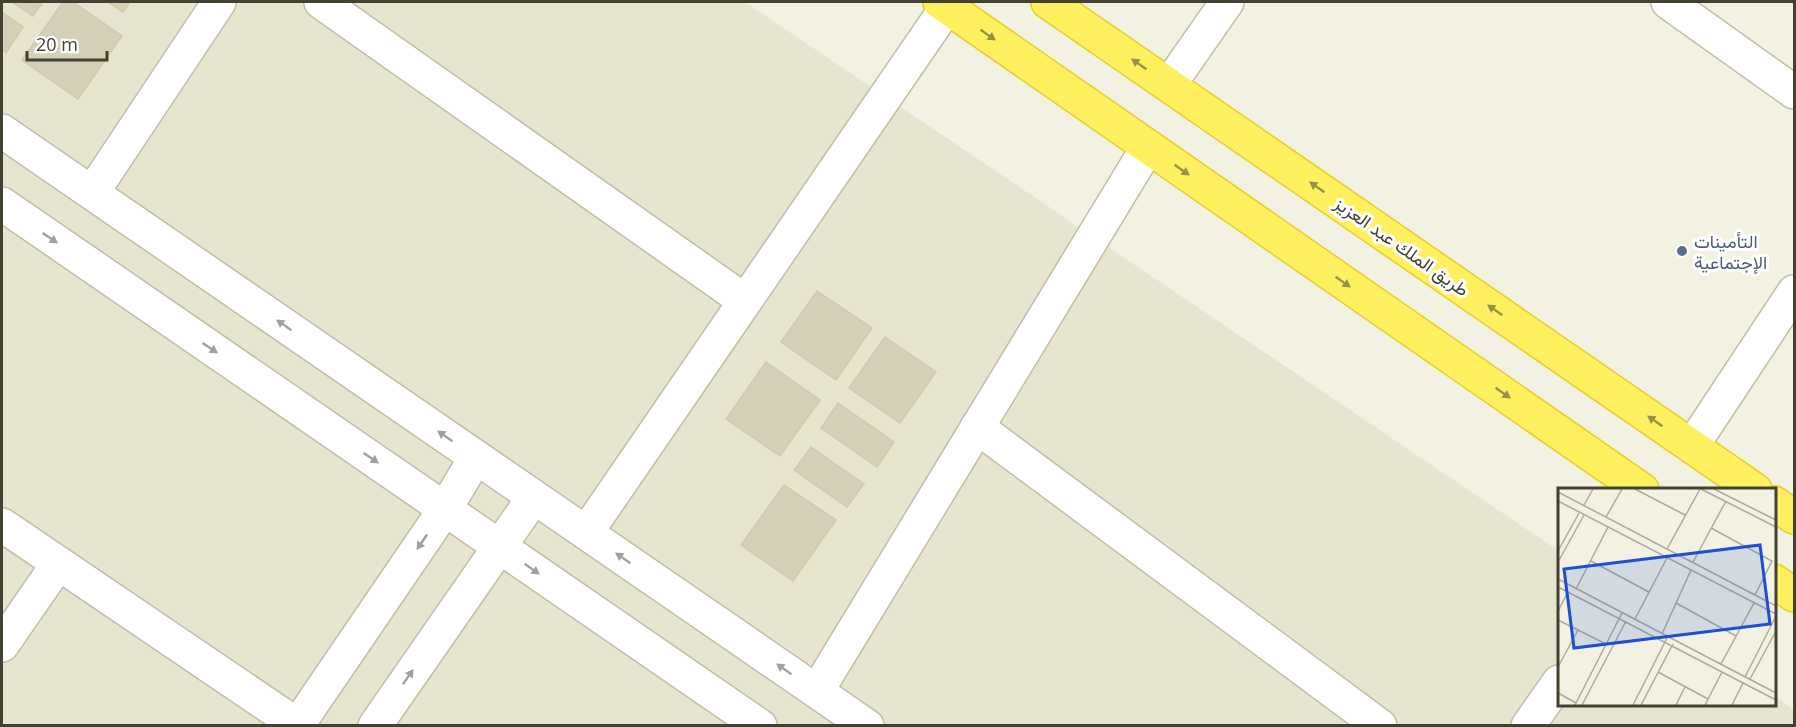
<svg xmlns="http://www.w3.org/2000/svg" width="1796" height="727" font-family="'Open Sans',Vazirmatn,sans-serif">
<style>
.residential{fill:#e7e5d0}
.building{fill:#d4d0b7;stroke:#d0caaa;stroke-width:1.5}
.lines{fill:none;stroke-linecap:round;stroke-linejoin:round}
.minor-casing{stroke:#c1bea7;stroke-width:36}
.highway-casing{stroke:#e7ce28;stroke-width:36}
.minor{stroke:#fff;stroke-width:33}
.highway{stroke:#fff060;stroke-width:33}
.oneway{fill:#989047}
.oneway2{fill:#a2a098}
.service-dot{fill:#5c6f8a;stroke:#fff;stroke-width:2}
.labels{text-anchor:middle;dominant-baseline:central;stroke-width:6;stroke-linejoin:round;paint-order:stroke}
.service-label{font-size:18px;fill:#4e5e75;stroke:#fff;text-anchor:start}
.street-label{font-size:18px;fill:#444132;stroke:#fff}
.inset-road{fill:none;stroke:#acab9c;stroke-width:1.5}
.view{fill:#1d4ed8;fill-opacity:0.15;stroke:#1d4ed8;stroke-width:3}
.inset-edge{fill:none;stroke:#444132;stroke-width:3}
</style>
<rect width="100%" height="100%" fill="#f2f1e2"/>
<!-- residential -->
<path class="residential" d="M2,2H745L1559,551V704H1774V696L1794,710V725H2Z"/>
<!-- building -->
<path class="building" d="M12,2H43L33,16Z
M63,2H73L122,36L78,99L22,60Z
M108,2H130L123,12Z
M2,12L23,27L6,53L2,50Z
M817,291L872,328L836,380L781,342Z
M885,337L936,372L900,423L849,388Z
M766,362L820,400L780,456L726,419Z
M838,403L894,442L877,467L821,428Z
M811,447L864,484L847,507L794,470Z
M784,485L836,520L793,581L741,545Z"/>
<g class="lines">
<!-- minor casing -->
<g class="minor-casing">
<path id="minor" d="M321,2L745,301
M1668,2L1794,92
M1169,85L1227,2
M2,131L867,726
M92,193L219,2
M2,204L760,726
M977,427L1380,726
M1692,446L1794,292
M2,525L297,725
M586,533L947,7
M2,645L58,564
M817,691L1148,147
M297,726L445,509L476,457
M375,726L534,497
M1528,726L1559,682"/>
</g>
<!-- highway casing -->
<g class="highway-casing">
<path id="highway" d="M940,2L1642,490
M1048,2L1755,490
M1774,503L1794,517
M1774,581L1794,595"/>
</g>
<!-- minor -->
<use href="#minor" class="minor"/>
<!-- highway -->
<use href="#highway" class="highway"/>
</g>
<!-- one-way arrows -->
<defs><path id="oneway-solid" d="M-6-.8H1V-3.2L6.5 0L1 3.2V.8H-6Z" transform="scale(1.5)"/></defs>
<g class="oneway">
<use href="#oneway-solid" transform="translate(988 35) rotate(35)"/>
<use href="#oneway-solid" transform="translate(1139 64) rotate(-145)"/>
<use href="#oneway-solid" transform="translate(1182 170) rotate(35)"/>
<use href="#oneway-solid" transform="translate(1317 187) rotate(-145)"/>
<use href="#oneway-solid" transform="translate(1343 282) rotate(35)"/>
<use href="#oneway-solid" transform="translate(1495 310) rotate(-145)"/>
<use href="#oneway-solid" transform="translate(1503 393) rotate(35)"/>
<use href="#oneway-solid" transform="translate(1655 421) rotate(-145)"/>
</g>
<g class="oneway2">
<use href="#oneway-solid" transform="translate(50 238) rotate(34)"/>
<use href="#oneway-solid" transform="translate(284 325) rotate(-145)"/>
<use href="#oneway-solid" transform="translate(210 348) rotate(34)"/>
<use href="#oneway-solid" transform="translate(445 436) rotate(-145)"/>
<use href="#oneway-solid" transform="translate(371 458) rotate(34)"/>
<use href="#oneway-solid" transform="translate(422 542) rotate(124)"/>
<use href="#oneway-solid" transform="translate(623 558) rotate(-145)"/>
<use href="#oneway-solid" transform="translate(532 569) rotate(35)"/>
<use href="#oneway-solid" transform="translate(784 669) rotate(-145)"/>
<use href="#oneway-solid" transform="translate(408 677) rotate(-55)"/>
</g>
<!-- markers -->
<circle class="service-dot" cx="1682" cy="251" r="6"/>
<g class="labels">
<!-- service labels -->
<g class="service-label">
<text x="1694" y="241">التأمينات<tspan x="1694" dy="21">الإجتماعية</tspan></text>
</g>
<!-- street labels -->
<g class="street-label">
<text transform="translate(1402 246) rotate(35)">طريق الملك عبد العزيز</text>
</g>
</g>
<!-- overview -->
<g transform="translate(1558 488)">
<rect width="218" height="218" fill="#f2f1e2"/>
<path class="inset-road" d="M77,1L127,27M143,1L218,39M156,1L218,32M0,4L218,118M0,13L218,126M26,17L35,1M48,29L64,1M153,40L214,73L197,107M109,61L142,1M0,63L21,25M33,73L91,104M0,74L26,27M135,74L168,13M0,91L218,205M0,99L218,212M18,101L50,39M118,115L178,148M0,123L10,104M77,131L109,70M0,132L48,156M104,146L133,82M163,176L196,115M0,179L20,142M100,184L150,211M187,189L218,128M192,191L218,143M0,205L18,215M17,217L64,125M24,217L68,133M75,217L110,148M83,217L115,156M118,217L127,199M147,217L164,184M174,217L185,195"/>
<path class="view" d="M202,57L212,136L16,160L6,81Z"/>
<rect width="218" height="218" class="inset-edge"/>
</g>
<!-- border -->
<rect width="1796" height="727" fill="none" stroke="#444132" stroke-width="6"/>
<!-- scale -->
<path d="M27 51v9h80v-9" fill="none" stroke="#444132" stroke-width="3"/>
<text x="36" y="51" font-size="18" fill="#444132" stroke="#ffffff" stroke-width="4.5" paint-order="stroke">20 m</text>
</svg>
